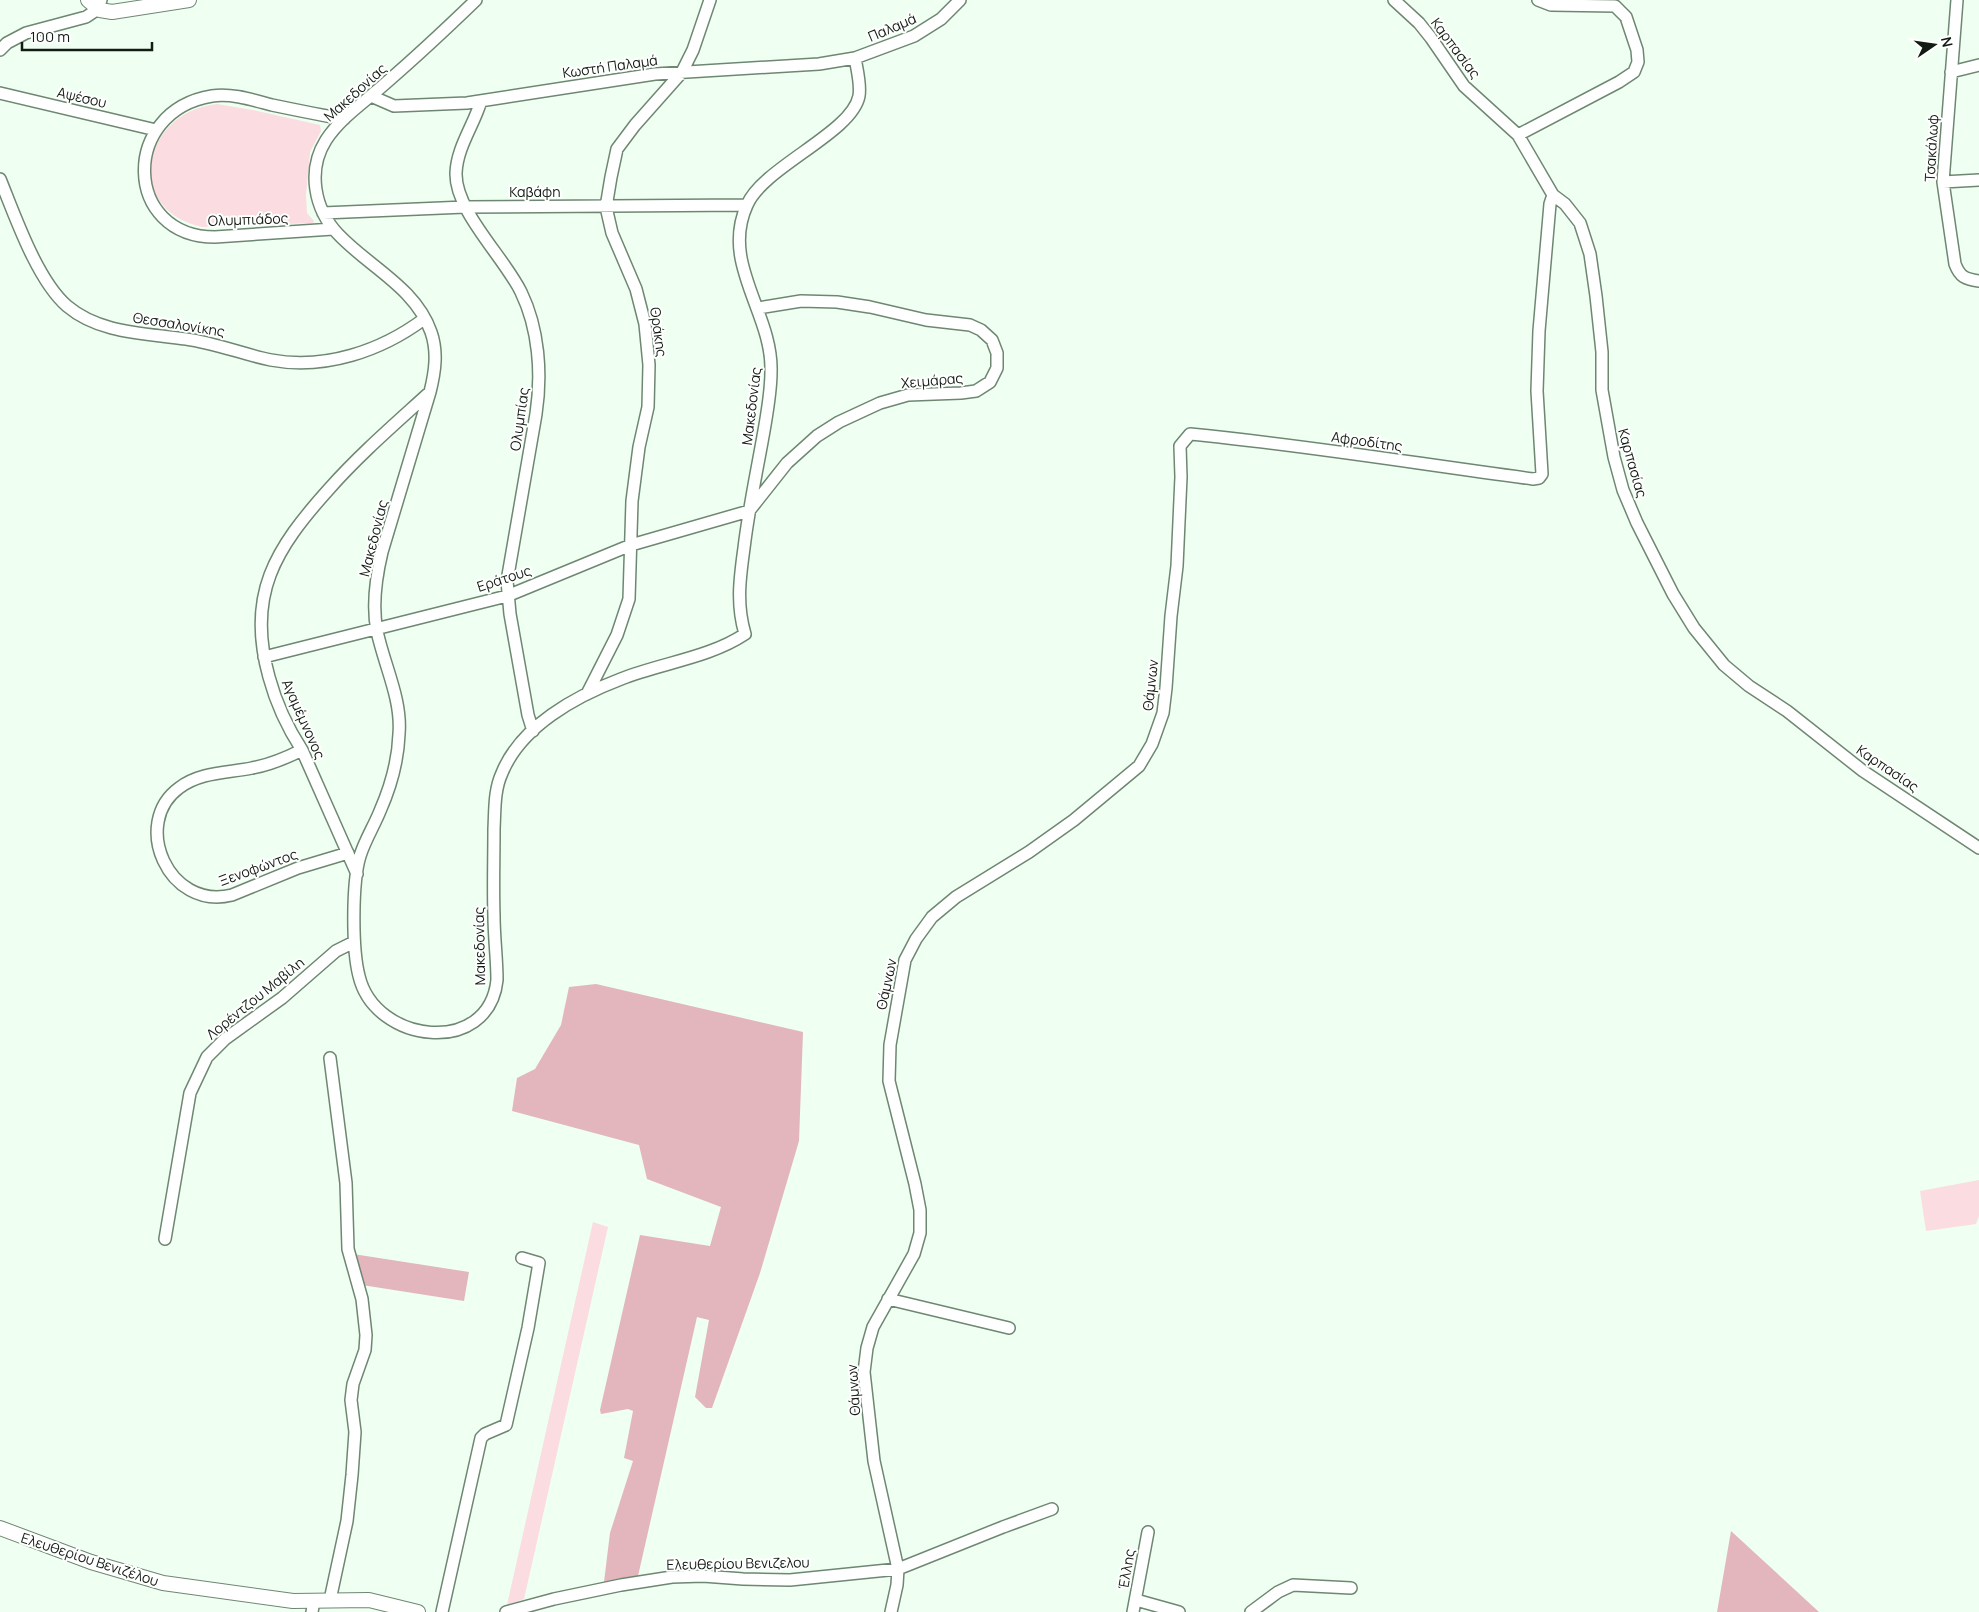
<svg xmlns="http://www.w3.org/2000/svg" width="1979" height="1612" font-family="Manrope,sans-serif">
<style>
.green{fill:#fbdce0}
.forest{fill:#e2b6bc}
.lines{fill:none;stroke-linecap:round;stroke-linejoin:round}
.minor-casing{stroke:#6e8772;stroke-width:14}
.major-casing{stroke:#6e8772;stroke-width:16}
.minor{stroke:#fff;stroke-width:11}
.major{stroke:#fff;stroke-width:14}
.labels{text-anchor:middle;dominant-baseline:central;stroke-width:4;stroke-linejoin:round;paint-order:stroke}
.street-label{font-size:14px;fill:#131c14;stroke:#fff}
</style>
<rect width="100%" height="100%" fill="#effff1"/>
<!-- green -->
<path class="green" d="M217,104L253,110L320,125L321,131L310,152L306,195L307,213L314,221L313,223L202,227C123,210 141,112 217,104Z
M1979,1180V1216L1976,1224L1926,1231L1920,1191Z
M593,1222L608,1227L524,1599L507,1605Z"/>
<!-- forest -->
<path class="forest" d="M596,984L803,1032L799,1141L760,1273L712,1408H706L695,1397L709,1320L697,1317L638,1576L604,1582L610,1533L633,1461L624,1458L633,1411L628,1409L601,1414L600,1410L640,1235L710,1246L721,1207L647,1179L639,1145L512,1111L517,1078L535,1069L561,1025L569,987Z
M353,1254L469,1272L464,1301L362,1285Z
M1731,1531L1819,1612H1717Z"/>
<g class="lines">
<!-- minor casing -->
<g class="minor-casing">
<path id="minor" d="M476,0C447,28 417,56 387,82C366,101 341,117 326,140C307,170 314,209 338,234C369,267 415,287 431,332C438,352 435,372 430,392L382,552C376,577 372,606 377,631C384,665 402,699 399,734C398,762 391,786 380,811C374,826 365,840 360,856C352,882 352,949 359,976C375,1044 489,1057 497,980C497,959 494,937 494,916C493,887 494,858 494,829C495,810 494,790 502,773C521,726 576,696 621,679C661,663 709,658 745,634C736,604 740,577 744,548C749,506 758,466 765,425C768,407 771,390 771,372C773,313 720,264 747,205C763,167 852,133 859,96C861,84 857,70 855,58
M1394,0L1419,23L1431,38L1464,86L1518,135L1553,195L1565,204L1580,223L1590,254L1596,296L1602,352V390L1614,457L1623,490L1637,523L1673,594L1694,628L1724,665L1749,686L1787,711L1863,771L1979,848
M1957,0L1943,182L1955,264C1960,277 1965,279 1979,281
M0,50L7,43L26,33L86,17L95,11L101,0
M1951,72L1979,65
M0,93L156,130
M371,96L394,106L467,103L655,74L819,64L855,58L914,36L941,19L960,0
M481,101C474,125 457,147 456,173C455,211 504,257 521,292C539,329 542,374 536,414L507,581L510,614L528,715L533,731
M1518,135L1619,82L1634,72L1638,62L1637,50L1626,17L1615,6L1551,5L1538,0
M0,179C15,216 37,280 67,306C100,334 146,333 186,339C215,343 242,354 271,360C325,370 381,351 424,319
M1943,182L1979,180
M323,213L465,207L746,205
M333,229L215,237C123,237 120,111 212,96C232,93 253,100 272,105C296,110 320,115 344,119
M264,657L507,596L631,545L749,511L787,463L817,436L839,422L880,403L908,395L961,393L976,391L990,382L997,368V353L992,340L981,330L970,325L926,320L870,307L837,302L801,301L758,308
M587,694L617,635L629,599L632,501L639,447L648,407L649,365L645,324L636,289L612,233L606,207L611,177L617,149L635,125L682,72L693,50L710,0
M302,750C286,758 270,765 252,768C227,773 200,772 179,788C131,823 168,911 232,895L298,868L348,853
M357,874L302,750C287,727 276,703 269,677C246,595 275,549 329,489C360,454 395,424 430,392
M165,1239L190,1093L207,1057L225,1039L282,998L336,951L354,942
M888,1299L1009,1328
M330,1600L347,1521L352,1475L355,1432L351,1400L353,1384L365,1350L366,1335L362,1299L348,1249L346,1183L330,1058
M1136,1600L1179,1612
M312,1612L314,1601
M442,1612L481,1438L485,1434L506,1425L528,1328L539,1263L522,1258
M506,1612L554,1599L621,1585L672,1577L703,1576L743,1579L790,1580L898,1569L1003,1527L1052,1509
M891,1612L897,1585L898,1569L874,1461L864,1372L867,1348L873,1327L914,1254L920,1233V1210L915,1184L889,1081L890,1045L905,960L916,939L932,917L956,897L1029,852L1074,820L1139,766L1152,744L1163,713L1166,688L1171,616L1177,566L1181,477L1180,446L1190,434C1305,445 1419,464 1533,479L1539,478L1542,474L1537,391L1539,331L1550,204L1553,195
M1133,1612L1148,1532
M1251,1612L1278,1592L1293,1585L1351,1588"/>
</g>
<!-- major casing -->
<g class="major-casing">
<path id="major" d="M88,0L100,10L112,12L189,0
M0,1528L91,1562L163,1583L293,1601L369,1600L418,1612"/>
</g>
<!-- minor -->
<use href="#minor" class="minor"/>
<!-- major -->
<use href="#major" class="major"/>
</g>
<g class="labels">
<!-- street labels -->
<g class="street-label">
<text transform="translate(892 27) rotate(-23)">Παλαμά</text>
<text transform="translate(1456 48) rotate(53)">Καρπασίας</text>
<text transform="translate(610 66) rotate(-8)">Κωστή Παλαμά</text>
<text transform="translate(355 92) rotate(-42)">Μακεδονίας</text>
<text transform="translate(82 97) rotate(13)">Αψέσου</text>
<text transform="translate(1931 148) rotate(-87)">Τσακάλωφ</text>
<text x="535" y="191">Καβάφη</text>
<text transform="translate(248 219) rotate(-2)">Ολυμπιάδος</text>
<text transform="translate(179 324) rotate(9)">Θεσσαλονίκης</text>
<text transform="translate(659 332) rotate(82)">Θράκης</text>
<text transform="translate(932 380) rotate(-5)">Χειμάρας</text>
<text transform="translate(751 406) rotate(-83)">Μακεδονίας</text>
<text transform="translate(519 419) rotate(-82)">Ολυμπίας</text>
<text transform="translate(1367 441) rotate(8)">Αφροδίτης</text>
<text transform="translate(1633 463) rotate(74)">Καρπασίας</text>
<text transform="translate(373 538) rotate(-76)">Μακεδονίας</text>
<text transform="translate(504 578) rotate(-18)">Εράτους</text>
<text transform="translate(1150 685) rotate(-84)">Θάμνων</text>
<text transform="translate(304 719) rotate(66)">Αγαμέμνονος</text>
<text transform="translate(1888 768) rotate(34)">Καρπασίας</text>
<text transform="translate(258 867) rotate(-20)">Ξενοφώντος</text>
<text transform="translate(479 946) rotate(-91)">Μακεδονίας</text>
<text transform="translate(886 984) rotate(-78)">Θάμνων</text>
<text transform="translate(255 998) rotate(-39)">Λορέντζου Μαβίλη</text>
<text transform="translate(853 1390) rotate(-94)">Θάμνων</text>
<text transform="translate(90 1559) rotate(18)">Ελευθερίου Βενιζέλου</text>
<text transform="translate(738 1563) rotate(-1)">Ελευθερίου Βενιζελου</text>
<text transform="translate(1126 1569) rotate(-80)">Έλλης</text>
</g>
</g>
<!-- north arrow -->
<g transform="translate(1934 45) rotate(77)" stroke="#ffffff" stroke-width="4" paint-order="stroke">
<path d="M0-4L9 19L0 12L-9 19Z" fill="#131c14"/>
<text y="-8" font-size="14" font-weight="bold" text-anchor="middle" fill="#131c14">N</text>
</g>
<!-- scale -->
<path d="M22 42v8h130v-8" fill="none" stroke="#131c14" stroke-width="2.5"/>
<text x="30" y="42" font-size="15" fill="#131c14" stroke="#ffffff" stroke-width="4" paint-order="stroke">100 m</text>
</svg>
